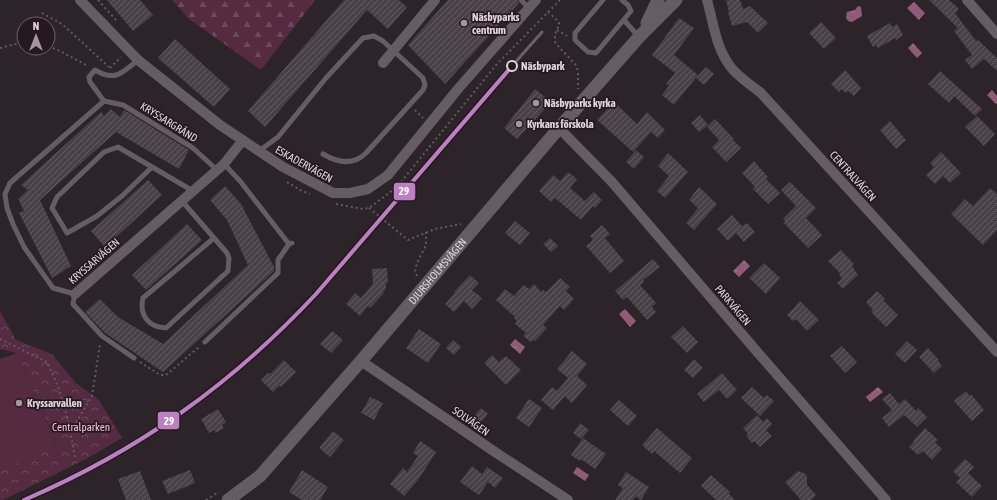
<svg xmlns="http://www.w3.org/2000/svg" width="997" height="500" font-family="'Asap Condensed',sans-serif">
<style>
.grass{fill:#552b42}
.forest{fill:url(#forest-firs)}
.park{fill:url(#park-crowns)}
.water{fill:url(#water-ripples)}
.building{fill:url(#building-hatch)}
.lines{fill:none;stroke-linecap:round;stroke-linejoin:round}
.path{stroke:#625a5f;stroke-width:2;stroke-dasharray:2 3;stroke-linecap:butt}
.service{stroke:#665d62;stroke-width:5}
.minor{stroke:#665d62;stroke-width:10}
.tertiary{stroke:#665d62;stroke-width:13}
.rail{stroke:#686064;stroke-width:3}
.rail-1-casing{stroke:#26181f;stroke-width:7}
.rail-1{stroke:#bc80c2;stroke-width:4}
.poi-dot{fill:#a1979c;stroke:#26181f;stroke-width:1.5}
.stop-dot{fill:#26181f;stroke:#e0d5da;stroke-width:2}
.labels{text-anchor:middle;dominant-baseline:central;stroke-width:3.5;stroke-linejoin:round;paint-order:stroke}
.poi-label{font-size:11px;font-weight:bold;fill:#e0d5da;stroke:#26181f;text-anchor:start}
.stop-label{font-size:11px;font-weight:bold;fill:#e0d5da;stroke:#26181f;text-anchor:start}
.street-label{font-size:11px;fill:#e0d5da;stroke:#26181f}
.park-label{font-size:11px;fill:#fac4df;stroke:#26181f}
.line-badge{stroke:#26181f;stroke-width:1.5}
.badge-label{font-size:11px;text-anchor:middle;font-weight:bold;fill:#fff}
</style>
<defs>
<pattern id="forest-firs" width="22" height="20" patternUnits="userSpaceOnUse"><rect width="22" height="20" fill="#552b42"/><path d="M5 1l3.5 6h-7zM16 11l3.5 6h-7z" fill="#6d495d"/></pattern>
<pattern id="park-crowns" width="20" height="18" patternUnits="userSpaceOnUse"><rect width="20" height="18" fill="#552b42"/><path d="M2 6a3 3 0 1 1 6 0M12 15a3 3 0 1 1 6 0" fill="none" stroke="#6d495d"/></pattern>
<pattern id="water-ripples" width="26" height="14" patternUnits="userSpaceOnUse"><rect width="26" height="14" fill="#915a77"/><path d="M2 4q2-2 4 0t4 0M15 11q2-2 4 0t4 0" fill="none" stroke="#a57890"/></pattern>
<pattern id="building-hatch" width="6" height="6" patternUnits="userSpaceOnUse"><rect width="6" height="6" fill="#494146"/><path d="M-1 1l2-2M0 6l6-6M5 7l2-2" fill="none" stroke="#635c60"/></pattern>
</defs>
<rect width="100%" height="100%" fill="#2c2429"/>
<!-- grass -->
<path class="grass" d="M17,353L58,448L0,469V359Z"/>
<!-- forest -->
<path class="forest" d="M172,0H315L261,70L189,19Z"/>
<!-- park -->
<path class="park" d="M0,311L16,340L52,354L76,383L99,400L122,438L88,458L3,500H0V469L58,447L17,353L0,349Z"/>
<!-- water -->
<path class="water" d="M914,2L925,13L919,20L907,8Z
M858,6L861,7L862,16L852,22L848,21L846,18L847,12L855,10Z
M913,43L922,53L917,58L908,48Z
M992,90L997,96V103L996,104L987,95Z
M744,260L750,266L739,277L733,271Z
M625,309L636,321L630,327L619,314Z
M515,339L525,347L520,354L510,345Z
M878,387L883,392L870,402L866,397Z
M577,467L589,475L585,481L573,473Z"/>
<!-- building -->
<path class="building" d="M107,0H140L153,15L133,31Z
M344,0H399L407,7L388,29L367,10L265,127L248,111Z
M448,0H517L519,3L445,84L408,45Z
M726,0H740L743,9L750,6L768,23L758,33L747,22L732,26L728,12H729Z
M929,0H949L959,9L955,13L976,41L978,40L997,58V71L984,59L972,69L965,60L972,55L954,31L958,28Z
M679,18L694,28L674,55L698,75L674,105L662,95L669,86L666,84L675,73L652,55Z
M821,22L836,38L824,49L809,33Z
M890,23L892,27L897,24L903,35L896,40L895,38L878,48L876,45L873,47L867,36Z
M175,39L230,89L214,107L158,58Z
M706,67L714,74L704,85L696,78Z
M845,70L861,88L854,96L848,91L846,93L841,89L839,92L831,84Z
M940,71L982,109L975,116L954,96L949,103L928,84Z
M535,89L551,102L517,139L504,128Z
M614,102L637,124L647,112L665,130L658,138L651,132L633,152L597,120Z
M111,109L120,117L124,110L189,150L179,169L116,132L40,200L71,266L52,278L19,213L24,211L18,199L28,190L21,185L101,112L104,116Z
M700,115L708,125L699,132L691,123Z
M977,116L995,134L984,146L965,127Z
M715,119L734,139L733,140L741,148L726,162L712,147L719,140L707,127Z
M890,121L906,140L896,149L880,130Z
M636,150L644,157L634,169L626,162Z
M941,152L961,173L950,183L943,176L935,184L926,175L934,167L930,163Z
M668,153L688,172L665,198L657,191L669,176L658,166Z
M754,161L768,177L766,179L780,193L768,204L753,189L755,187L742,173Z
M568,172L577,179L570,188L585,201L594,192L602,200L595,208L593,206L581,220L555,198L551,202L539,191L553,175L560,181Z
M148,180L162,195L105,247L91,231Z
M790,182L816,208L806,218L822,235L808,248L784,223L785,221L783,219L796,206L781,190Z
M225,186L241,204L274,267V271L163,372L105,333L85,312L100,299L118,317L163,344L248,265L227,220L210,200Z
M699,187L717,204L694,230L686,223L698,208L689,200Z
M990,188L997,194V230L983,245L951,214L965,199L973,206Z
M732,215L742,226L747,223L755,232L744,242L736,233L728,241L717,229Z
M515,221L530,233L520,245L505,233Z
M187,224L202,240L146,290L132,275Z
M602,225L610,234L605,238L624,261L610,273L586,246L593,240L590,236Z
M550,238L558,246L551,252L543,244Z
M841,250L854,264L852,266L858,275L843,289L837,283L842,278L839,275L840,273L828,261Z
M653,259L660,267L643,280L644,282L640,285L656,303L652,307L656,312L647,320L627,297L623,300L615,291Z
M764,263L780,278L766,294L749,278Z
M387,268L388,283H386V288L383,292L384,293L370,308L368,306L360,316L346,304L355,293L361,298L373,284L372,269Z
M470,275L479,283L472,290L482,298L472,309L464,301L454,312L445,304L455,293L454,292Z
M560,278L570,287L566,291L574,299L564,310L560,306L543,325L547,328L535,341L533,340L531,342L523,336L526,333L515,324L517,321L514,318L515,317L496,300L505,289L514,296L524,285L529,289L534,284L541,292L543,290L546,292Z
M877,291L885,299L883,300L898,315L886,327L871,312L873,310L866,302Z
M800,301L819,320L807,331L796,319L793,321L787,315Z
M683,326L698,342L687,353L671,337Z
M419,329L441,344L428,363L406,348Z
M332,331L343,340L331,353L320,344Z
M453,340L461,347L454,355L446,348Z
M907,341L917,350L905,363L895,354Z
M842,346L857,362L845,373L830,356Z
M928,348L939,360L938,361L942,366L934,373L919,357Z
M572,351L587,364L577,376L587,385L572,403L565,396L553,410L541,400L552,387L557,391L568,378L557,369Z
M492,355L499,362L506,356L521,370L506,385L484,363Z
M694,359L703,368L693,378L684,370Z
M284,360L296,372L281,387L279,386L273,392L261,380L268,373L270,374Z
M722,373L737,390L727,399L719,390L704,402L697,394Z
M752,387L764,398L767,395L774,401L760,416L741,398Z
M966,391L970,396L971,394L984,410L972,421L954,401Z
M890,393L899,404L905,399L916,411L918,408L927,417L917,427L904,415L889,427L882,418L892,410L882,399Z
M370,397L383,403L374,420L361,413Z
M529,399L542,408L529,427L516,418Z
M619,400L637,416L628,426L610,410Z
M481,408L488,414L480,423L473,417Z
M218,409L226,422L222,425L224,428L216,433L214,430L209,433L201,419Z
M757,415L763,422L767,418L772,424L766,430L772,436L760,447L754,441L752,443L746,436L748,434L743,428Z
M580,423L589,430L581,439L573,433Z
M657,428L692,458L680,473L654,451L652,454L642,445Z
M925,428L938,440L935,442L942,449L932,460L923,451L918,455L909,447L914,442L913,441Z
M333,431L344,440L330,457L319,448Z
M583,438L606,454L595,469L581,459L580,461L571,455Z
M420,441L436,452L418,480L404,496L390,484L403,468L407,472L418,456L413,453Z
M965,459L974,467L968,473L982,486L972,497L956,482L960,478L953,471Z
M472,466L482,474L487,467L503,478L495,488L488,482L479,495L460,482Z
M190,470L195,483L168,494L162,481Z
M302,470L328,487L320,500H302L289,492Z
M140,471L151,500H126L118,479Z
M798,471L804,473L807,476V485L816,495L811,500H801L785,482Z
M626,472L649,487L641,500L636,496L633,500H615L623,488L618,485Z
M711,475L730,492L729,494L735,500H716L701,486Z"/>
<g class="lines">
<!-- path -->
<path class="path" d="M98,0L116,20
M548,12L559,22V25L555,34V42L558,46L575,64L577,68L578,72V89
M42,13L62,24L109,67
M557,30L567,36
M48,47L56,49L88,66
M0,48L24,42
M110,68L121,57
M415,110L423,118
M287,182L300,190L310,194
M336,204L363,209L369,208L397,187L496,65L560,0
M369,208L408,240L435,229L461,224
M417,276L415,271L417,263L426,245V232
M0,339L47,362L58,386L68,420L75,457
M140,362L160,375H166L199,347
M71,431L92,396L100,344
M206,500L219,492"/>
<!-- service -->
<path class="service" d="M521,0L529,8
M603,0L575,33V40L588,52L596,53L631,11L628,5L622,0
M624,20L638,36
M104,101L90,82L89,77L95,70C115,82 122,73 138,60
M259,151L278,137L326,78L363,38L374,36L383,41L423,78L425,85L423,90L366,153C353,166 338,163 323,154
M224,164L240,181L289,244
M152,167L122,196L97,216L67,233L52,208L57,197L104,152L118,147L193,191
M182,201L227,253L229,258L228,271L166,328C148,327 139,315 143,298L214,238
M205,342L278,273V260L289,244L292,243
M134,358L102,336L73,304L75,294L53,288L24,247L13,224L7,208L5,194L10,183L104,101L123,105L193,148L217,170"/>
<!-- minor -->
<path class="minor" d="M80,0L138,60L220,125L283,167L333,193H350L368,189L388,175L458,89L536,0
M707,0C714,25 716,51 734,71C742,79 752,86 761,93L997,352
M967,0L997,34
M383,63L435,0
M559,128L612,182L759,354L886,500
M75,294L224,164L243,140
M361,361L495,452L568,500"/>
<!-- tertiary -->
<g class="tertiary">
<path d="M647,23L658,0"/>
<path id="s1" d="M228,500L260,476L361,361L559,128L639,37L676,0"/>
</g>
<!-- rail -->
<path class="rail" d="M512,66L542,32"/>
<!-- rail-1 casing -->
<g class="rail-1-casing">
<path id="rail-1" d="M24,500C138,451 231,385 316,294L512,66"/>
</g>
<!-- rail-1 -->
<use href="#rail-1" class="rail-1"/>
</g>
<!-- markers -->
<g class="poi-dot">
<circle cx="464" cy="23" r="4"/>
<circle cx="536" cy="103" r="4"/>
<circle cx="519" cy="124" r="4"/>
<circle cx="19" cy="403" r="4"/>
</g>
<circle class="stop-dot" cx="512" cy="66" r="5"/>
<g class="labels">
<!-- poi labels -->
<g class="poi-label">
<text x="472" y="17">Näsbyparks<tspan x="472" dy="13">centrum</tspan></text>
<text x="544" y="103">Näsbyparks kyrka</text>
<text x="527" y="124">Kyrkans förskola</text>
<text x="27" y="403">Kryssarvallen</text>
</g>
<!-- stop labels -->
<g class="stop-label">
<text x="521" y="66">Näsbypark</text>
</g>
<!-- street labels -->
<g class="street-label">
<text transform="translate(169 122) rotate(32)">KRYSSARGRÄND</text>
<text transform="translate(304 164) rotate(29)">ESKADERVÄGEN</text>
<text transform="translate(853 176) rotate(48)">CENTRALVÄGEN</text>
<text transform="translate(94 261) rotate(-41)">KRYSSARVÄGEN</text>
<text stroke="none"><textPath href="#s1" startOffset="311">DJURSHOLMSVÄGEN</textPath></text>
<text transform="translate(733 305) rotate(50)">PARKVÄGEN</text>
<text transform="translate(471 421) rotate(35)">SOLVÄGEN</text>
</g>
<!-- park labels -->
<g class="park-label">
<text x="81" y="427">Centralparken</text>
</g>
</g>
<g class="line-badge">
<rect x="393" y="182" width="23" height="19" rx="4" fill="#bc80c2"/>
<rect x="157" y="411" width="23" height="19" rx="4" fill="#bc80c2"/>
</g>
<g class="badge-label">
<text x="404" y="195">29</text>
<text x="169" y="425">29</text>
</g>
<!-- north arrow -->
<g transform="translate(36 36)"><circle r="19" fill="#26181f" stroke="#70646a"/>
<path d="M0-3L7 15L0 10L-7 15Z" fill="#a1979c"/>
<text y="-6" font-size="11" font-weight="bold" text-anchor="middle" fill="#e0d5da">N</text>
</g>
</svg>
